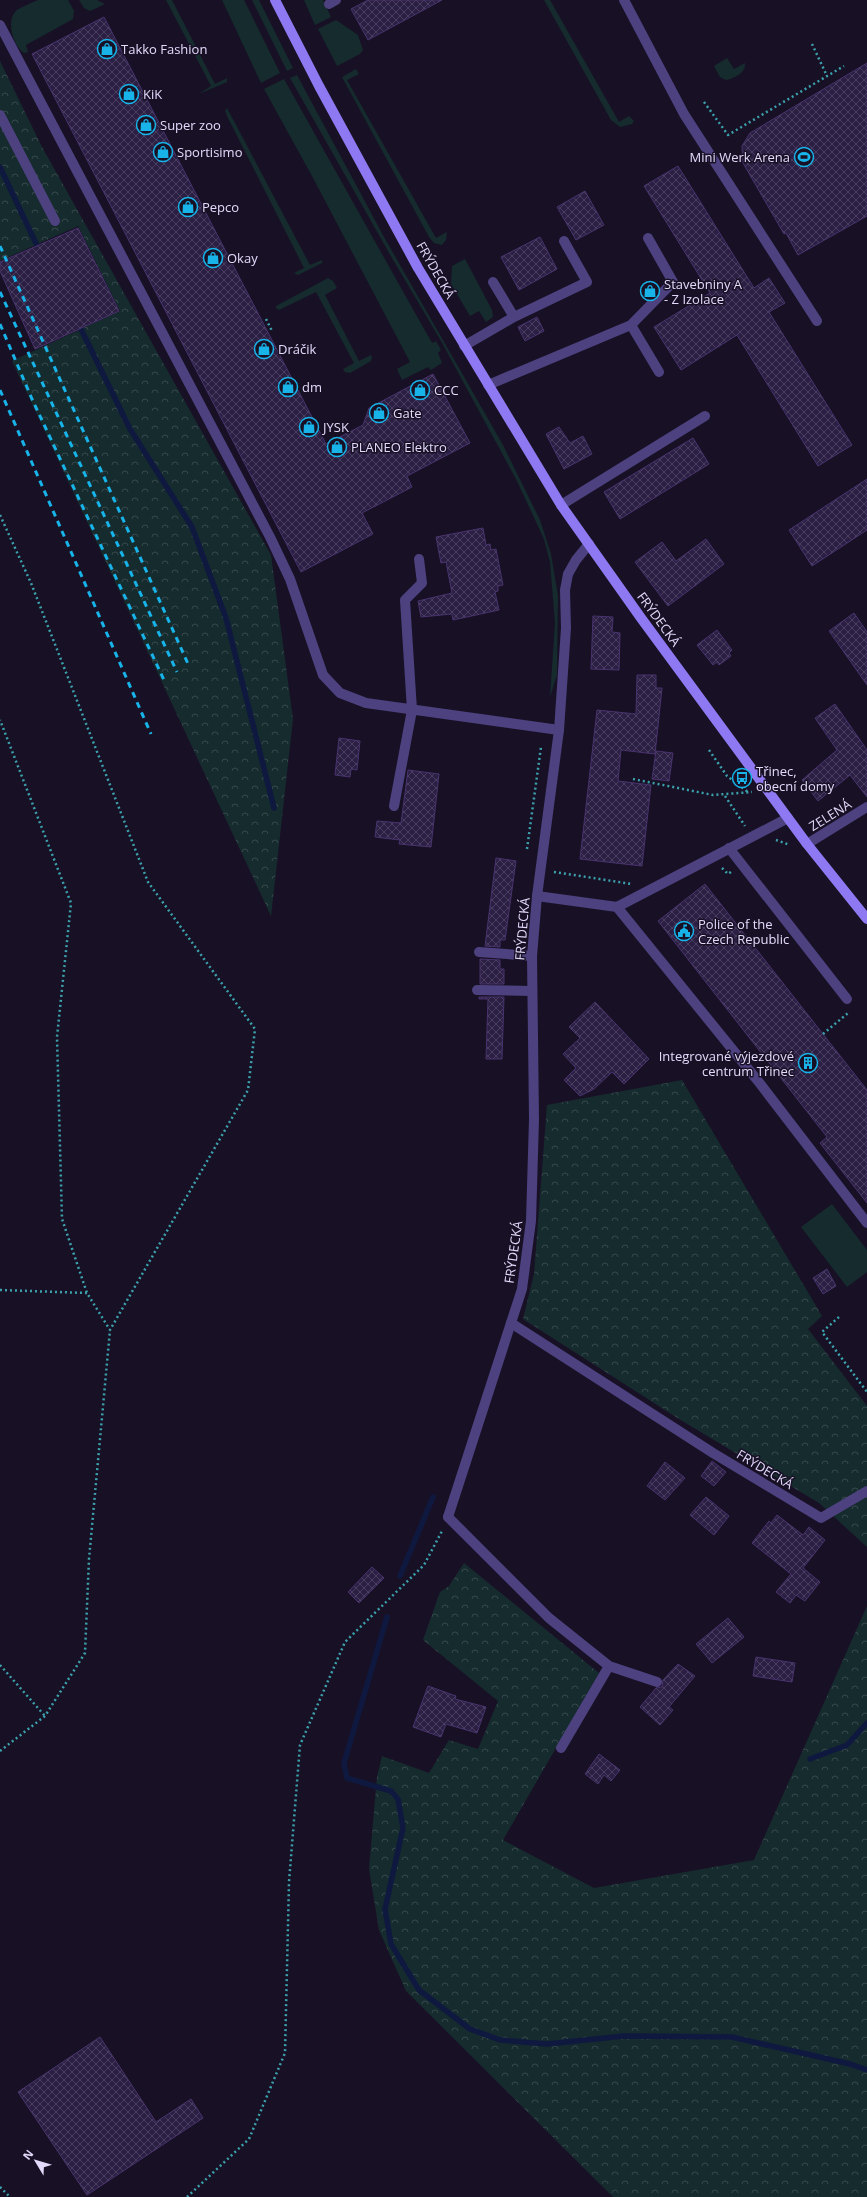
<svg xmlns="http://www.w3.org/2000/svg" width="867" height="2197" font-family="'Open Sans',sans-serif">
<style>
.grass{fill:#152b2e}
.forest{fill:url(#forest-crowns)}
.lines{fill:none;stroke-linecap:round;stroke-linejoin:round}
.stream{stroke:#0f1940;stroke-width:5.5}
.building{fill:url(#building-cross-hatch);stroke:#48336e}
.path{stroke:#3ba2ad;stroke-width:2.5;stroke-dasharray:2 3;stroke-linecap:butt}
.lane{stroke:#4d417f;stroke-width:10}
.street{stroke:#4d417f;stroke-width:10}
.secondary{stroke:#8f79f2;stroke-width:10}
.rail{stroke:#17b3e9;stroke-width:3;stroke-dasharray:6 5;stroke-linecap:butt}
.labels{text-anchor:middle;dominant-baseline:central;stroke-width:3;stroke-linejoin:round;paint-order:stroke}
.poi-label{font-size:13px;fill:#e2d9fb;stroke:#181125;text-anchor:start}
.street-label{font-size:13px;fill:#e2d9fb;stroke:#181125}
</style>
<defs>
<pattern id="forest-crowns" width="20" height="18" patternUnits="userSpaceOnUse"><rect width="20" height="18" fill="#152b2e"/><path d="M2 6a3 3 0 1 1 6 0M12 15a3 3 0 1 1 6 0" fill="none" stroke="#37494d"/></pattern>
<pattern id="building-cross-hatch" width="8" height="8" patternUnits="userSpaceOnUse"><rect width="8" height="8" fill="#2c1f44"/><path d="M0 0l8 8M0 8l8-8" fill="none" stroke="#4a3f60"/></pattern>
</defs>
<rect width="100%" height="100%" fill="#181125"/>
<!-- grass -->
<path class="grass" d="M38,0H68L74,11L73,19L26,45L28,52L24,53C13,46 5,20 17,10C23,6 31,3 38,0Z
M79,0H97L105,4L90,11L84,8Z
M166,0H172L215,84L227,78V82L199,94L211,86Z
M222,0H244L280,73L261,83Z
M252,0H259L293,68L287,71Z
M304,0H323L331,17L315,25Z
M544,0H550L619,122L629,116L634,121L632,124L620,127L611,120Z
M336,20L358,35L363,50L360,54L337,66L318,29Z
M727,58L734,69L745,63C746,73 735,78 726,80L720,77L714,66Z
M356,69L359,74L347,80L436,238L447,232L446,240L442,245L434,243L429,237L342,77Z
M297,75L384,237L503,445L540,520L551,554L558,596L557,675L550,697L555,623L550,562L544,539L516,479L441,341L392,258L290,78Z
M284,79L410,304L431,341L433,343L436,341L441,350L438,353L442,363L431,370L428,367L402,380L397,369L410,362L312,176L264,89Z
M227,108L310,265L322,260V263L298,275L294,273L304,268L227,116L225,111Z
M465,259L492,310L493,317L486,322L479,311L470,316L451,284L452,266Z
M328,278L333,281L337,288L325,295L359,361L371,355L372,357L371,361L350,373L345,372L343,369L354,363L316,292L279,310L276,308V306Z
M832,1204L867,1250V1272L847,1287L801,1227Z"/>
<!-- forest -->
<path class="forest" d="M0,61L42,147L271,555L293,719L271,916L12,361L120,311L78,226L0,261Z
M682,1080L822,1316L808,1329L867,1406V1547L819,1503L679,1419L523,1319L534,1274L547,1105Z
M464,1563L599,1673L503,1840L594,1888L754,1860L867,1606V2197H613L406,1991L379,1930L369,1869L377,1777L382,1756L429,1773L449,1740L478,1749L498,1701L423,1640L440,1592L449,1586Z"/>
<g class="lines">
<!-- stream -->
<path class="stream" d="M0,167L40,252
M78,323L130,429L192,527L226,618L274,808
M400,1576L433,1497
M387,1617L344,1763L347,1778L391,1791L398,1799L403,1828L385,1909L391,1944L419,1990L470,2029L500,2040L547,2044L624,2036L732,2037L850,2064L867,2070
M810,1759L847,1745L867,1723"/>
</g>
<!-- building -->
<path class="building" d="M368,0H442L368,40L351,9Z
M104,17L326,444L363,425L369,408L433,374L470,443L407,476L412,487L362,513L373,534L301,572L32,54Z
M867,63V216L798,255L786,233L784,234L743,163L742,146L750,133Z
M678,166L754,288L769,278L785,303L769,312L852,445L818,466L737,335L681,370L654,327L710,293L644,186Z
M585,191L604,225L576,240L557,207Z
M78,228L119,311L35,349L0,271V262Z
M540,237L557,269L519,290L501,257Z
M537,317L544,331L525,341L518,327Z
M559,427L570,443L583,436L592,454L564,469L546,434Z
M693,438L709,464L620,519L604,492Z
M867,479V530L812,566L789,530Z
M483,528L486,545L490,544L491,550L496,549L503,585L498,586V591L495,592L499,610L453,620L452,614L421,617L418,601L452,593L446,562L441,563L436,537Z
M706,539L724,564L668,606L635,562L662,542L676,561Z
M854,613L867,632V685L829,631Z
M593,616L613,617L612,632L620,633L619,670L591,669Z
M717,630L732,650L729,653L731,656L719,665L717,662L713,665L697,645Z
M637,675H656V688H662L655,754L621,750L618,781L651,785L642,866L580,859L597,710L636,714Z
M835,704L867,750V797L850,775L818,801L802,780L837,750L815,718Z
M339,738L360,741L357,770L351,769L350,777L335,775Z
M656,751L673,753L669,781L652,779Z
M408,770L439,774L431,847L399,844L400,840L375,837L377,821L401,823Z
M496,858L516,861L505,940H500V947L485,946Z
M705,884L867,1090V1203L820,1143L827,1137L658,921Z
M480,959L500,960V969H504V984H480Z
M479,997H504L502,1059H486L488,999H479Z
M595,1002L649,1059L624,1084L612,1072L594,1089L580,1096L564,1080L576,1068L563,1054L580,1038L569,1027Z
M827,1269L836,1286L823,1294L813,1278Z
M712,1461L726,1472L714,1486L701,1476Z
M665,1462L685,1478L665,1500L647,1486Z
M706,1497L729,1516L714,1535L690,1515Z
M777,1515L803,1535L809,1527L825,1540L803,1568L820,1582L805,1601L796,1595L790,1603L776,1592L791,1574L752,1543L769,1521L771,1523Z
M372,1567L384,1578L359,1603L348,1592Z
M728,1618L744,1637L712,1663L696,1644Z
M756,1657L795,1663L792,1682L753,1676Z
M678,1664L695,1676L669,1707L673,1710L660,1725L640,1707L656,1688L662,1687L663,1680Z
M428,1686L456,1696L455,1699L486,1707L477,1733L446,1724L441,1737L413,1727Z
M599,1754L620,1770L611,1781L604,1775L598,1784L585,1774Z
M100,2037L156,2122L191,2099L203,2118L87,2195L18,2092Z"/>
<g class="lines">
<!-- path -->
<path class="path" d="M812,44L827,76
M704,102L728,135L844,66
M266,319L272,331
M0,515L31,583L148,882L255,1029L248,1090L110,1330L87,1293L62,1219L57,1037L71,903L0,720
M709,750L727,776L748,792
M633,779L713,795L752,792
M725,796L745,826
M776,840L790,845
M527,849L541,747
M722,868L728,874L731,872
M554,872L632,884
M823,1034L848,1013
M0,1290L87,1293
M839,1317L822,1332L867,1392
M0,1665L45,1716
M0,1751L45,1716L85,1653L89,1559L110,1330
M0,2187L10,2197
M187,2197L249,2139L285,2053L289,1882L300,1745L345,1642L424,1565L442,1531"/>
<!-- lane -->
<path class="lane" d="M624,0L684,114L817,321
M329,4L336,0
M0,25L270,537L290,579L323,675L340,693L366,703L559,730
M0,115L55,221
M648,238L673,282L631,325L659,372
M514,317L587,282L564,241
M464,346L514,317L493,282
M488,385L631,325
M561,505L705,416
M394,806L412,710L405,600L422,583L419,559
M729,848L847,999
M537,896L617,907L788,818
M617,907L758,1081L867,1223
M479,952L532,956
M477,990L531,991
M511,1323L713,1453L821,1518L867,1491
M448,1517L549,1618L609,1666L657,1682
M561,1748L609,1666"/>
<!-- street -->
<path class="street" d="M807,844L867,807
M448,1517L522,1289L531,1221L534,1119L532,956L537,896L559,730L566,628L565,590L568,574L576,560L589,544"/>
<!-- secondary -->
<path class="secondary" d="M275,0L319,86L418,268L561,505L641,618L807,844L867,919"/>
<!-- rail -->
<path class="rail" d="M0,246L189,666
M0,292L177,672
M0,324L32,399L164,680
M0,390L151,734"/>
</g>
<!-- icons -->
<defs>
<g id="shop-ring" transform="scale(1)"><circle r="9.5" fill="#181125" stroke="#17b3e9" stroke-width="1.5"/><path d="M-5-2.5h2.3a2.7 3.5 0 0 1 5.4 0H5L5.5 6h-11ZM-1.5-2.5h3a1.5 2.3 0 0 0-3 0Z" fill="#17b3e9"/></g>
<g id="stadium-ring" transform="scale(1)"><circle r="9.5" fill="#181125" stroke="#17b3e9" stroke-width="1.5"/><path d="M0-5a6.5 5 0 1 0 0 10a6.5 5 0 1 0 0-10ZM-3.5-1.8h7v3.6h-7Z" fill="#17b3e9"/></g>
<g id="bus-ring" transform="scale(1)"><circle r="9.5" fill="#181125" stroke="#17b3e9" stroke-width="1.5"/><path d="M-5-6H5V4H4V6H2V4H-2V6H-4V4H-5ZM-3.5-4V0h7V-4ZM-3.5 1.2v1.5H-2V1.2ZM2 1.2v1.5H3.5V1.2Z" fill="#17b3e9"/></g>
<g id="civic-ring" transform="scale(1)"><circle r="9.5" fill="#181125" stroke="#17b3e9" stroke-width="1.5"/><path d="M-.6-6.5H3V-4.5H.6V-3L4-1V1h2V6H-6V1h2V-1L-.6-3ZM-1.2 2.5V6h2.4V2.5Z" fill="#17b3e9"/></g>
<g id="building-ring" transform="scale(1)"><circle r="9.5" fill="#181125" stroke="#17b3e9" stroke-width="1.5"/><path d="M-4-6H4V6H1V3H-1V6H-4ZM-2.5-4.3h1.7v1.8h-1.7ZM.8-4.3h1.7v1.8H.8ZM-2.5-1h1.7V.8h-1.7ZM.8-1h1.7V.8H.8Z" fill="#17b3e9"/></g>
</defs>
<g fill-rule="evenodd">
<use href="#shop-ring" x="107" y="49"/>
<use href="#shop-ring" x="129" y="94"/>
<use href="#shop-ring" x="146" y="125"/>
<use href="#shop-ring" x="163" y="152"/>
<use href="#stadium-ring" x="804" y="157"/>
<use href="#shop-ring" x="188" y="207"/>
<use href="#shop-ring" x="213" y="258"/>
<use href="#shop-ring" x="650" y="291"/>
<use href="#shop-ring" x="264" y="349"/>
<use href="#shop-ring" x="288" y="387"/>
<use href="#shop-ring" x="420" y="390"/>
<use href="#shop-ring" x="379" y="413"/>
<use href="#shop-ring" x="309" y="427"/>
<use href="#shop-ring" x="337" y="447"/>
<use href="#bus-ring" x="742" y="778"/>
<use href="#civic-ring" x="684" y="931"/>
<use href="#building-ring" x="808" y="1063"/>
</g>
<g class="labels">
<!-- poi labels -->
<g class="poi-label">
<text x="121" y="49">Takko Fashion</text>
<text x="143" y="94">KiK</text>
<text x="160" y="125">Super zoo</text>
<text x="177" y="152">Sportisimo</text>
<text x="790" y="157" text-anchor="end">Mini Werk Arena</text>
<text x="202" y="207">Pepco</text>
<text x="227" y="258">Okay</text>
<text x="664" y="284">Stavebniny A<tspan x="664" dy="15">- Z Izolace</tspan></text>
<text x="278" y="349">Dráčik</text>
<text x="302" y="387">dm</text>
<text x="434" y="390">CCC</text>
<text x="393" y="413">Gate</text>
<text x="323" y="427">JYSK</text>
<text x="351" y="447">PLANEO Elektro</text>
<text x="756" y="771">Třinec,<tspan x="756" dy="15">obecní domy</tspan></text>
<text x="698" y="924">Police of the<tspan x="698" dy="15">Czech Republic</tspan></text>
<text x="794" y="1056" text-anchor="end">Integrované výjezdové<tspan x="794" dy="15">centrum Třinec</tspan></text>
</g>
<!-- street labels -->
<g class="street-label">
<text transform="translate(436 270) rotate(60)">FRÝDECKÁ</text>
<text transform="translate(659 619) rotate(54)">FRÝDECKÁ</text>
<text transform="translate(830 815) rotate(-32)">ZELENÁ</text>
<text transform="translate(522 929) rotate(-85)">FRÝDECKÁ</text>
<text transform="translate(513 1252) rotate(-82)">FRÝDECKÁ</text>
<text transform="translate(765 1469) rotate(31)">FRÝDECKÁ</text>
</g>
</g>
<!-- north arrow -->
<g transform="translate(36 2161) rotate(308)" stroke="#181125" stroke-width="3" paint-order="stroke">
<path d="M0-3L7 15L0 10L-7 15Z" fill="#e2d9fb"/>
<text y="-6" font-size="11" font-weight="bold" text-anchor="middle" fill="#e2d9fb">N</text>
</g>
</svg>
